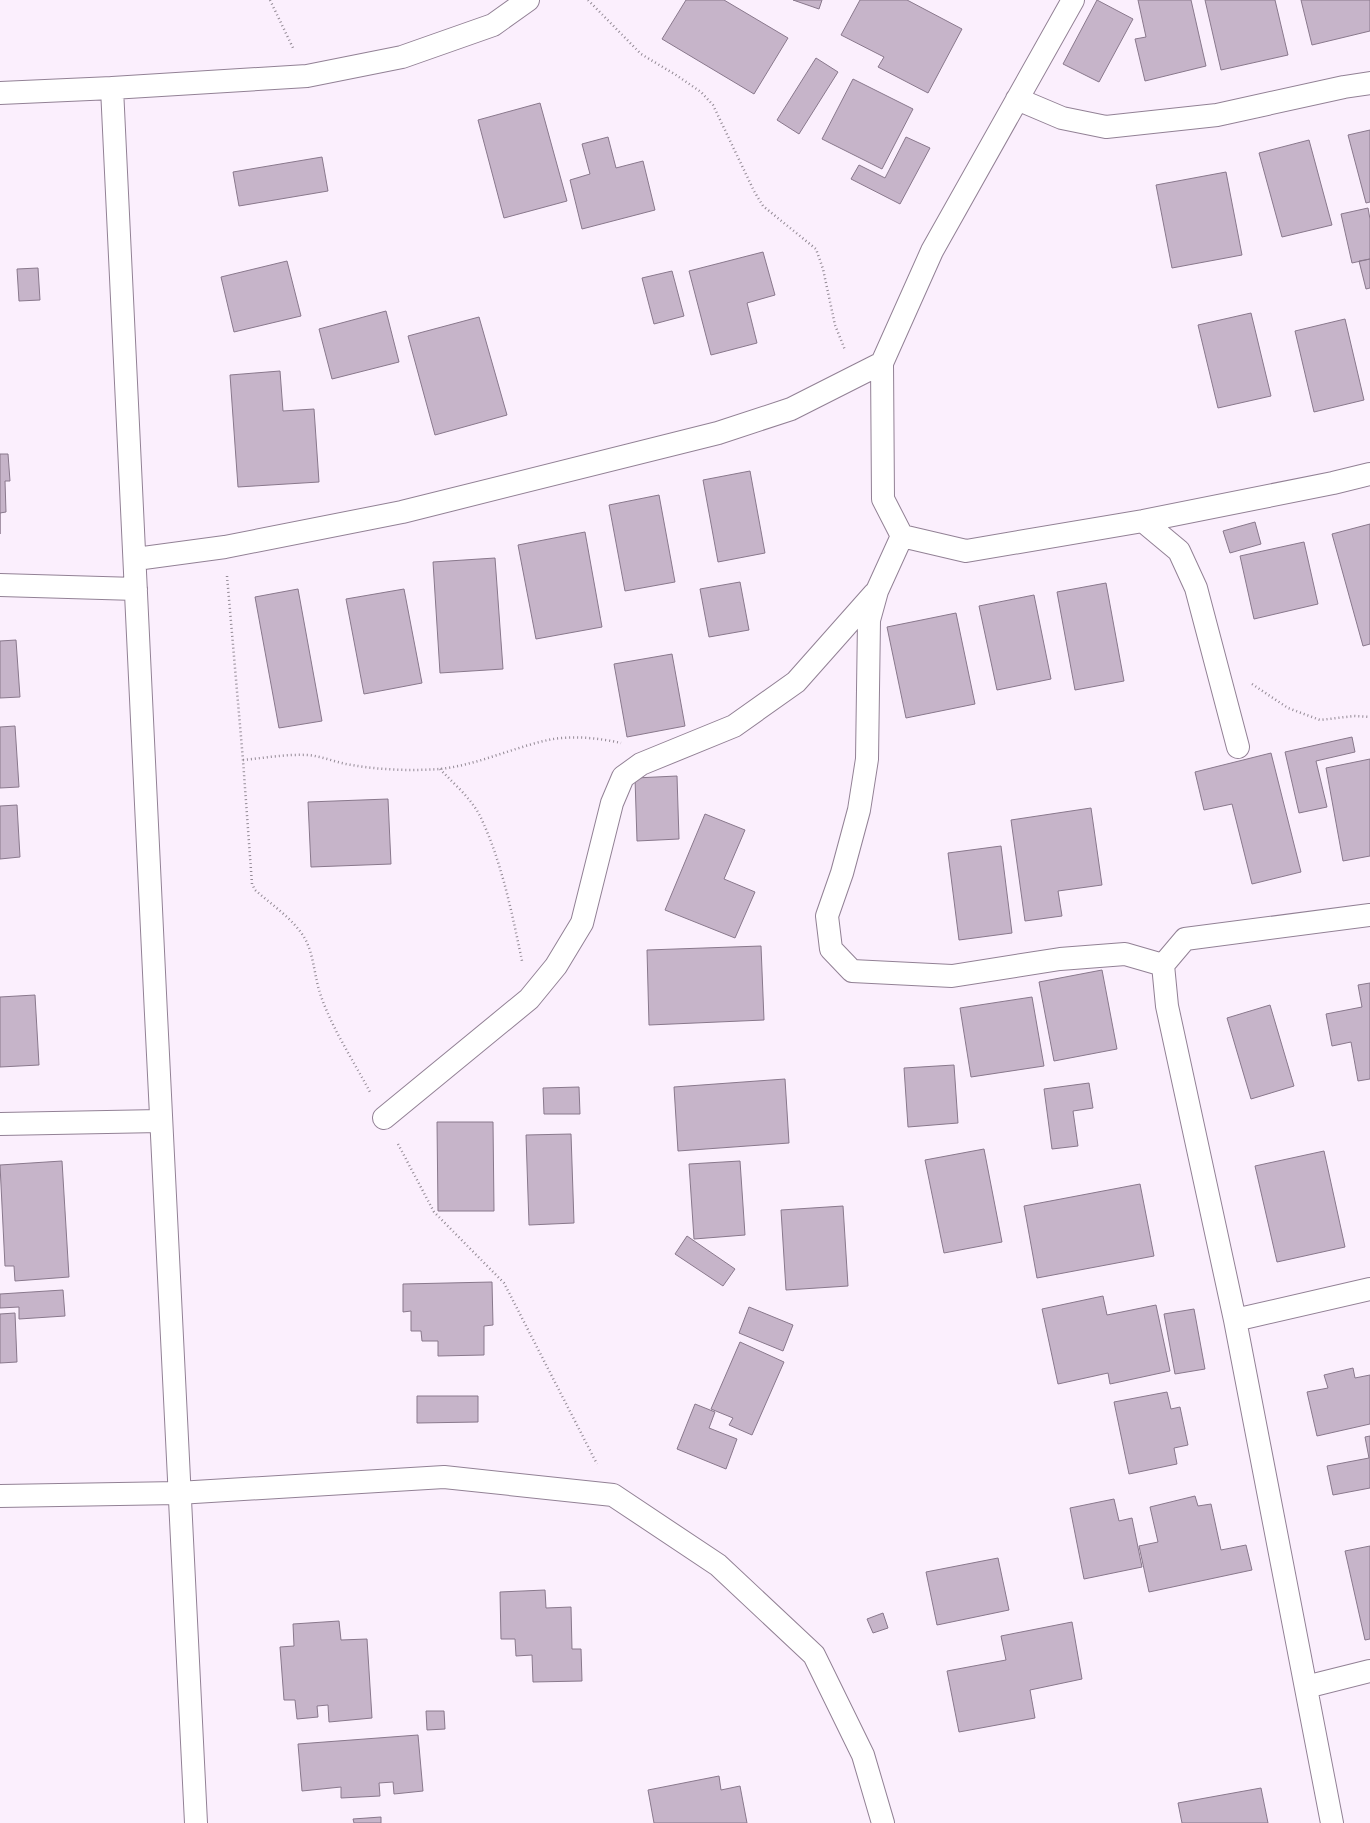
<svg xmlns="http://www.w3.org/2000/svg" width="1370" height="1823" font-family="'IBM Plex Sans',sans-serif">
<style>
.building{fill:#c6b4c9;stroke:#89788c}
.lines{fill:none;stroke-linecap:round;stroke-linejoin:round}
.minor-casing{stroke:#928195;stroke-width:24}
.path{stroke:#938a95;stroke-width:2.5;stroke-dasharray:1 3;stroke-linecap:butt}
.minor{stroke:#fff;stroke-width:22}
</style>
<rect width="100%" height="100%" fill="#fbeffd"/>
<!-- building -->
<path class="building" d="M686,0H724L788,38L754,94L662,39Z
M793,0H822L819,9Z
M860,0H907L962,29L928,93L878,67L884,57L841,35Z
M1097,0L1133,19L1099,82L1063,64Z
M1138,0H1191L1206,66L1145,81L1135,39L1146,37Z
M1205,0H1275L1288,55L1221,70Z
M1301,0H1370V31L1312,45Z
M816,58L838,72L799,134L777,120Z
M853,79L913,109L882,169L822,139Z
M540,103L567,201L504,218L478,120Z
M1370,130V202L1366,203L1348,135Z
M608,137L616,168L643,161L655,210L582,229L570,180L590,174L582,144Z
M906,137L930,148L900,204L851,179L859,165L885,178Z
M1309,140L1332,225L1282,237L1259,153Z
M322,157L328,191L239,206L233,172Z
M1226,172L1242,255L1172,268L1156,185Z
M1368,208L1370,219V259L1352,263L1341,214Z
M763,252L775,295L747,303L757,343L711,355L689,271Z
M1370,259V288L1366,289L1359,261Z
M287,261L301,316L234,332L221,277Z
M38,268L40,300L19,301L17,269Z
M672,271L684,316L654,324L642,278Z
M386,311L399,362L332,379L319,329Z
M1251,313L1271,396L1218,408L1198,325Z
M479,317L507,415L435,435L408,336Z
M1345,319L1364,400L1314,412L1295,331Z
M280,371L283,411L314,409L319,482L238,487L230,375Z
M0,454H8L10,481H5L6,512L0,513V534Z
M750,471L765,553L718,562L703,480Z
M659,495L675,582L625,591L609,505Z
M1255,522L1261,544L1230,553L1223,531Z
M1370,524V644L1363,646L1332,534Z
M585,532L602,627L536,639L518,545Z
M1304,542L1318,604L1254,619L1240,556Z
M495,558L503,669L440,673L433,562Z
M740,582L749,630L709,637L700,589Z
M1106,583L1124,681L1075,690L1057,592Z
M298,589L322,721L279,728L255,597Z
M404,589L422,683L364,694L346,599Z
M1034,595L1051,679L997,690L979,606Z
M956,613L975,704L906,718L887,627Z
M16,640L20,697L0,698V641Z
M672,654L685,726L627,737L614,664Z
M15,726L19,787L0,788V727Z
M1352,737L1355,752L1316,761L1327,807L1299,813L1285,752Z
M1271,753L1301,872L1252,884L1232,804L1204,810L1195,772Z
M1370,759V856L1343,861L1326,768Z
M677,776L679,839L637,841L635,778Z
M388,799L391,864L311,867L308,802Z
M17,805L20,857L0,859V806Z
M1091,808L1102,885L1058,891L1062,916L1025,921L1011,820Z
M705,814L745,830L724,879L755,892L735,938L665,910Z
M1001,846L1012,933L959,940L948,853Z
M761,946L764,1020L649,1025L647,950Z
M1102,970L1117,1049L1054,1061L1039,982Z
M1370,983V1079L1358,1081L1351,1042L1332,1046L1326,1014L1362,1007L1358,985Z
M35,995L39,1065L0,1067V997Z
M1032,997L1044,1066L971,1077L960,1008Z
M1270,1005L1294,1086L1251,1099L1227,1018Z
M954,1065L958,1123L908,1127L904,1068Z
M785,1079L789,1143L678,1151L674,1087Z
M1089,1083L1093,1108L1073,1111L1078,1146L1052,1149L1044,1089Z
M579,1087L580,1114H544L543,1088Z
M437,1122H493L494,1211H438Z
M571,1134L574,1223L529,1225L526,1135Z
M984,1149L1002,1242L944,1253L925,1160Z
M1324,1151L1345,1247L1277,1262L1255,1166Z
M62,1161L69,1277L15,1281L14,1266H5L0,1165Z
M740,1161L745,1235L694,1239L689,1164Z
M1140,1184L1154,1256L1037,1278L1024,1206Z
M843,1206L848,1286L786,1290L781,1210Z
M687,1236L735,1269L723,1286L675,1254Z
M492,1282L493,1325L484,1326V1355L438,1356V1341H422L421,1331H411V1311L403,1312V1284Z
M63,1290L65,1316L19,1319V1307L0,1308V1294Z
M1103,1296L1107,1315L1156,1305L1170,1371L1110,1384L1108,1373L1058,1384L1042,1309Z
M749,1307L793,1325L783,1351L739,1333Z
M1194,1309L1205,1369L1175,1374L1164,1314Z
M15,1313L17,1362L0,1363V1314Z
M740,1342L784,1362L752,1435L729,1425L733,1418L711,1409Z
M1353,1368L1355,1378L1370,1375V1424L1317,1436L1307,1392L1328,1388L1324,1375Z
M1167,1392L1171,1409L1180,1407L1188,1445L1174,1448L1177,1464L1129,1474L1114,1402Z
M417,1396H478V1422L417,1423Z
M695,1404L715,1412L709,1428L737,1439L726,1469L677,1449Z
M1370,1436V1488L1333,1495L1327,1466L1369,1458L1365,1437Z
M1195,1496L1198,1506L1211,1504L1221,1550L1246,1545L1252,1570L1149,1592L1139,1546L1158,1542L1150,1507Z
M1114,1499L1119,1521L1132,1518L1142,1567L1084,1579L1070,1508Z
M1370,1546V1639L1365,1640L1345,1551Z
M998,1558L1009,1610L937,1625L926,1572Z
M545,1590L546,1608L571,1607L572,1649H581L582,1681L533,1682L532,1655L516,1656L515,1639H501L500,1592Z
M883,1613L888,1628L873,1633L867,1619Z
M339,1621L341,1640L367,1639L372,1718L329,1722L328,1705L317,1706L318,1717L297,1719L295,1700H284L280,1647L294,1646L293,1624Z
M1072,1622L1082,1679L1030,1690L1035,1718L959,1732L947,1671L1006,1660L1001,1636Z
M426,1711H444L445,1729L427,1730Z
M418,1735L423,1791L394,1794L393,1782L379,1783L380,1796L341,1798V1787L302,1791L298,1744Z
M719,1776L721,1790L740,1786L747,1823H654L648,1790Z
M1261,1788L1268,1823H1182L1178,1803Z
M381,1817V1823H354L353,1819Z"/>
<g class="lines">
<!-- minor casing -->
<g class="minor-casing">
<path id="minor" d="M1073,0L932,251L882,363L883,499L902,536L966,551L1143,521L1333,483L1370,474
M112,88C141,666 165,1245 196,1823
M0,93L112,88L307,76L402,57L493,25L528,0
M1017,99L1062,118L1106,127L1217,115L1344,87L1370,83
M1143,521L1179,551L1196,588L1238,747
M902,536L877,591L869,620L867,759L859,810L842,873L827,916L831,949L852,971L952,976L1060,959L1125,954L1163,965
M136,559L225,547L402,512L718,433L791,409L882,363
M0,585L136,589
M384,1118L529,999L556,966L582,923L612,803L623,777L641,764L734,726L796,682L874,594
M0,1124L160,1121
M1235,1320L1370,1289
M0,1496L178,1493L444,1477L613,1495L718,1565L814,1655L863,1755L883,1823
M1306,1687L1370,1671
M1332,1823L1235,1320L1167,1006L1163,965L1185,939L1370,915"/>
</g>
<!-- path -->
<path class="path" d="M270,0L293,48
M588,0L641,54L676,75L701,92L713,105L754,191L763,206L816,249L823,269L835,325L845,350
M227,576L243,760L252,884L255,890C272,905 292,918 304,937C314,954 314,975 320,993C331,1027 353,1060 370,1092
M1252,684L1288,708L1320,720L1354,716L1370,717
M243,760C264,758 286,754 307,755C323,756 336,763 352,765C380,770 411,771 440,769C477,765 512,748 548,740C571,735 599,738 621,743
M440,769C454,784 472,799 481,818C502,863 512,913 522,961
M398,1144L434,1212L504,1283L597,1464"/>
<!-- minor -->
<use href="#minor" class="minor"/>
</g>
</svg>
